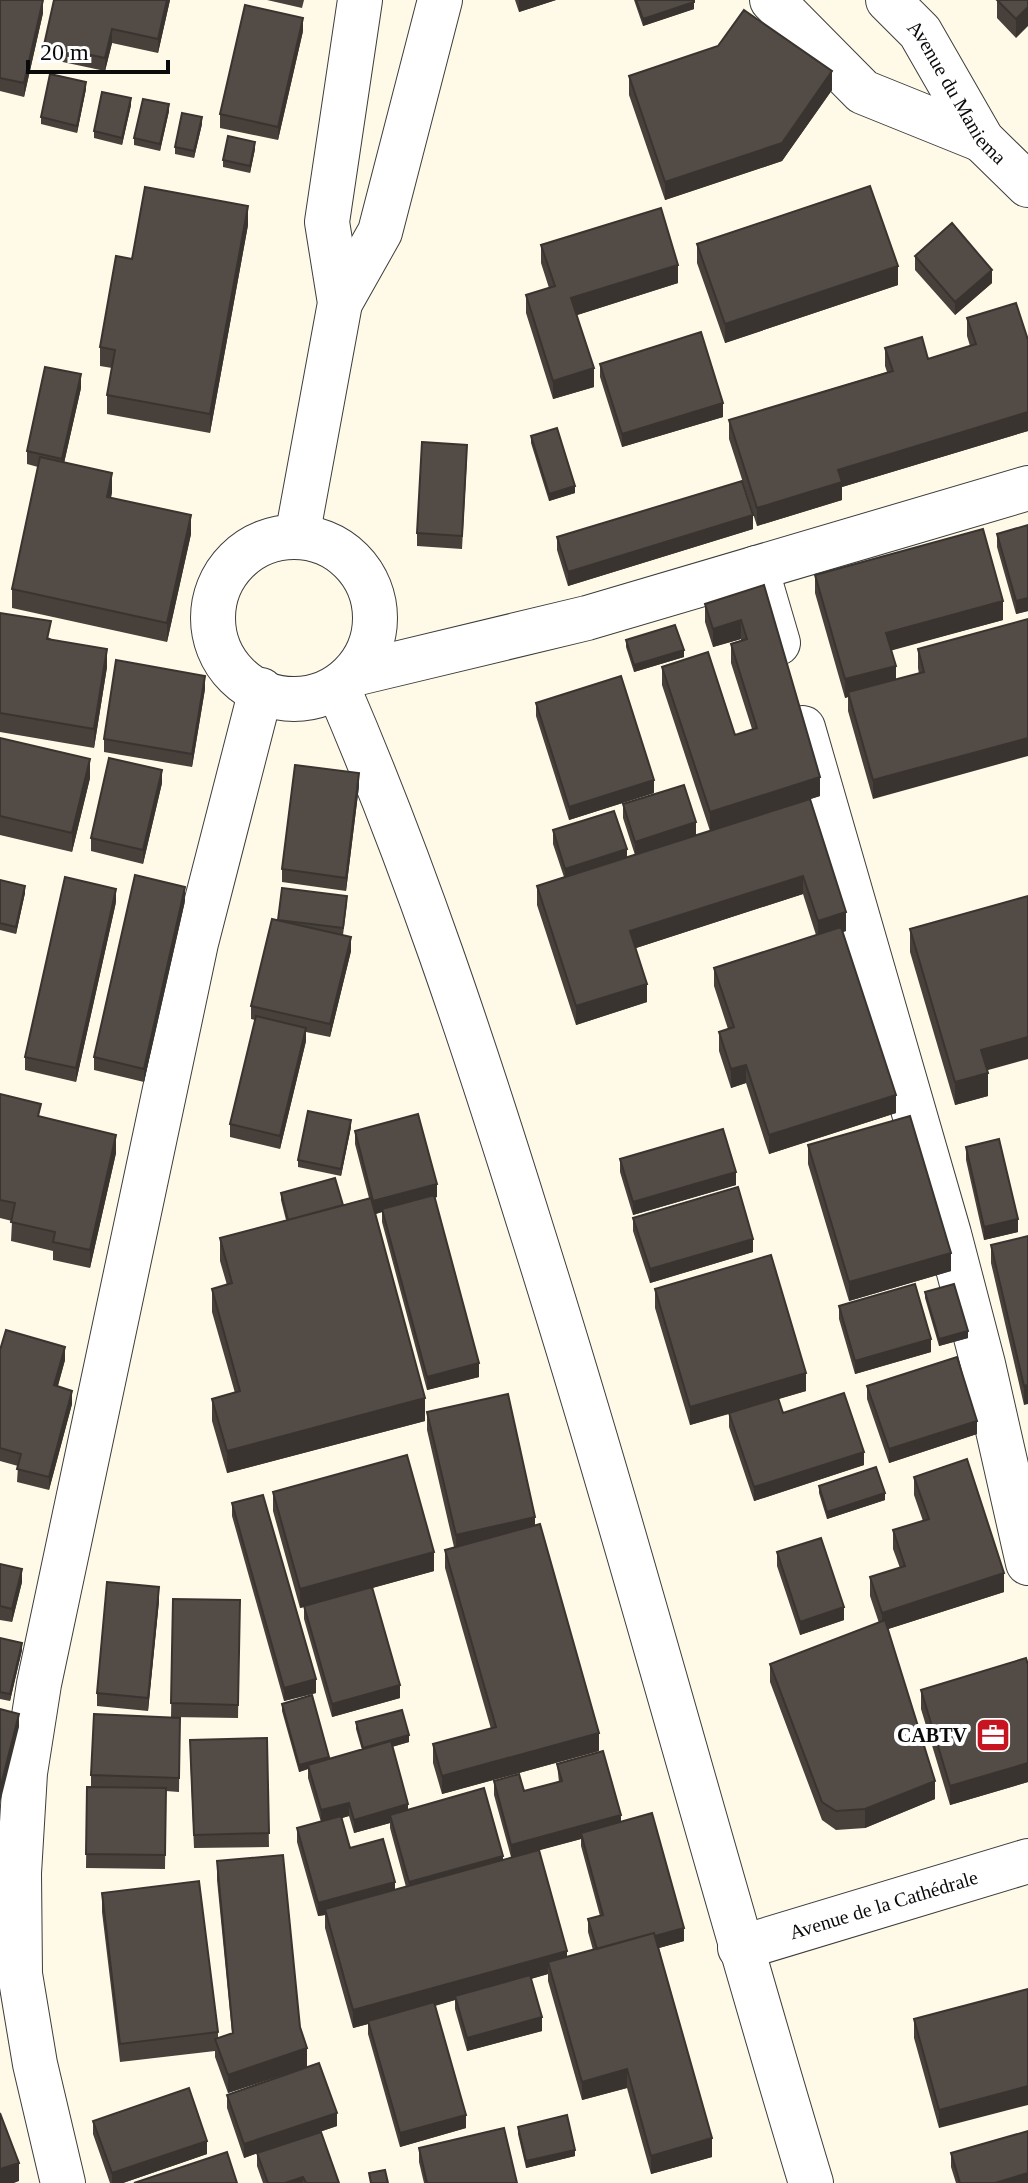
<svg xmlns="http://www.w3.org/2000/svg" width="1028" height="2183" font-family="'Times New Roman',serif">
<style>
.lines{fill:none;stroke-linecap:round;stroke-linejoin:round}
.minor-casing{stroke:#3d3d3d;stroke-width:46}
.tertiary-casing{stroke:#3d3d3d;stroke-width:46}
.minor{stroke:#fff;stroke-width:44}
.tertiary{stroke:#fff;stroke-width:44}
.wall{fill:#47403b;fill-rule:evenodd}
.shaded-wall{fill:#3a3430}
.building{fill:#534b45;stroke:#3a3430;stroke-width:2}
.labels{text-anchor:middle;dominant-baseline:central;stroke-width:8;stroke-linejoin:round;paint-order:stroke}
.street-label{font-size:20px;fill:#0a0a0a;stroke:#fff}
.poi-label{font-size:20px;font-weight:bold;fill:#0a0a0a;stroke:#fff;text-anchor:end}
</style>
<rect width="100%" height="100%" fill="#fffae7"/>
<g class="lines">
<!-- minor casing -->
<g class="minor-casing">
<g id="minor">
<path d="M772,0L863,92L982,140"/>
<path id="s1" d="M888,0L920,32L982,140L1028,185"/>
<path d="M756,568L778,643"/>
<path d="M354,674L587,618L1028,488"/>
<path d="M803,728L949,1234L983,1364L1028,1563"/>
<path d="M63,2183L35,2064L20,1974L19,1873L25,1773L39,1684L196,943L261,690"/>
</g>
</g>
<!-- tertiary casing -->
<g class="tertiary-casing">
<g id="tertiary">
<path d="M340,303L380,232L440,0"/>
<circle cx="294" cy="618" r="81"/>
<path d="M297,537L340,303L327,222L360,0"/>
<path d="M338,688C413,862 473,1042 529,1222C630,1541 714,1863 811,2183"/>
<path id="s2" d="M740,1948L1028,1861"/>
</g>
</g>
<!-- minor -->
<use href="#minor" class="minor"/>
<!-- tertiary -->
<use href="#tertiary" class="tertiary"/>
</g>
<!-- wall -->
<path class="wall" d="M0,0L43,13L24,97L0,91Z
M170,0L158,53L112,43L105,71L44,58V45Z
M267,0H304L302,8Z
M515,0H556L519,12Z
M634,0H694V9L643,26Z
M997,0H1028L1016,38L997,18Z
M303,31L278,140L220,128V114Z
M718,46L832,90L782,161L665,200L629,95V76Z
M86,89L77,133L41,124V117Z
M131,105L122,145L94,138V131Z
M169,111L160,151L134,145V138Z
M202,124L194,158L175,154V147Z
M255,149L250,173L223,167V160Z
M248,225L210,433L107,414V395L112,368L100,366V347L132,259Z
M697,244L898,285L725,343L697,263Z
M541,245L678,283L577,315L594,387L553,399L526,313V295L549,288L541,263Z
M915,256L992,283L955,315L915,270Z
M967,318L1028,340V431L842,487V500L757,526L729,439V420L887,372L885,366V348L928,359L970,346L967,336Z
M600,364L723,417L622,447L600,377Z
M81,388L64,463L112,492L111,498L191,534L167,642L12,608V589L38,467L27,464V451Z
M531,436L575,493L549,501L531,443Z
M467,458L462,549L417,546V533Z
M1028,525V611L1016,614L997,547V534Z
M753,529L568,586L557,550V537Z
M815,575L1003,620L891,650L896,680L919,674L918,668V649L1028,619L873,799L848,711V697L845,698L815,593Z
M764,585L820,796L710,831L662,685V667L735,735L752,729L731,663V644L741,641V639L713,647L705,622V604Z
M0,613L107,667L94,748L0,732Z
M626,640L684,657L634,672L626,647Z
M205,689L192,767L104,752V739Z
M536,703L654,793L569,820L536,716Z
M0,738L90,778L72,852L0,835Z
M162,783L143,864L91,851V838Z
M359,786L346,891L282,882V869Z
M810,799L846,931L843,932L896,1113L769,1154L746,1083L731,1088L719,1051V1032L728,1029L714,986V968L816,935L803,894L636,948L647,1002L576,1025L537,905V886L564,877L553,844V830L627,857L635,855L623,818V804L696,835Z
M0,880L25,893L16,934L0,930Z
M185,901L144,1082L94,1070V1057Z
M116,902L76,1082L25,1070V1057Z
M347,903L343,935L351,951L330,1037L306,1032V1041L280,1149L230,1137V1124L255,1020L251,1019V1006L278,920Z
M910,929L987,1071L988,1096L955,1105L910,952Z
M0,1094L41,1117L116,1153L90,1268L53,1260V1251L11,1241L12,1221L0,1218Z
M351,1127L341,1176L298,1167V1160Z
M355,1131L437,1197L434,1198L479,1377L427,1390L382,1222V1212L375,1214L425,1421L227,1473L212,1421V1399L235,1393L212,1312V1289L227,1285L220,1261V1238L286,1220L281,1200V1193L343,1205L369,1198L355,1144Z
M808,1145L951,1271L849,1301L808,1164Z
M966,1147L1018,1232L984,1240L966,1160Z
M620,1159L736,1185L633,1215L620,1172Z
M633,1218L753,1252L650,1283L633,1231Z
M1028,1236L1024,1405L991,1263V1245Z
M655,1289L806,1391L778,1399L783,1413L864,1465L754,1501L729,1427V1414L690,1425L655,1308Z
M925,1292L968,1338L939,1346L925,1298Z
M839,1306L931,1352L855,1374L839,1319Z
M0,1350L65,1360L58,1386L72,1404L49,1490L17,1482L18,1466L0,1461Z
M867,1386L977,1434L889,1463L867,1399Z
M427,1412L535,1525L599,1751L442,1794L433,1763V1744L491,1729L445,1568V1550L454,1547L427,1430Z
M914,1477L1004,1592L888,1629L935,1799L865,1828L836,1830L822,1820L770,1682V1664L879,1623L870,1596V1577L900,1568L893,1549V1530L923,1521L914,1495Z
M819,1486L885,1500L827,1519L819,1493Z
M273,1492L434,1571L372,1588L400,1698L332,1717L304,1619V1607L300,1608L273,1511Z
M232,1503L316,1693L284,1701L232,1516Z
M777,1552L844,1620L800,1635L777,1566Z
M0,1564L22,1582L12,1622L0,1620Z
M173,1599L240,1600L238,1718L171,1717Z
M159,1601L148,1711L97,1706V1693Z
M0,1638L22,1650L10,1701L0,1699Z
M1028,1665V1782L950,1805L921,1709V1690Z
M282,1704L329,1759L362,1750L356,1729V1722L409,1742L392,1747L408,1809L503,1860L511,1857L494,1795V1781L524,1791L559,1782L557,1764L621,1822L684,1941L659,1948L712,2157L651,2174L627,2088L582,2100L548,1981V1974L531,1979L542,2031L467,2051L455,2009V2000L435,2006L466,2128L400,2147L368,2034V2024L353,2028L325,1928V1915L318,1916L297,1842V1828L321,1822L308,1778V1769L299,1772L282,1711ZM349,1816L354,1833L390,1823V1828L406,1887L395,1890L350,1848L342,1818ZM581,1839V1846L600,1916L588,1919V1932L593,1950L567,1957L539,1850Z
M180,1718L179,1792L166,1791L165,1869L86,1868L87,1787H91V1775Z
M267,1738L269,1847L194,1848L190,1753Z
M217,1861L300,2027L307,2067L228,2093L215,2057V2051L120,2062L102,1912V1893L218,2032V2038L232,2033L217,1880Z
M1028,1989L939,2128L914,2038V2019Z
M227,2095L337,2126L301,2138L339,2183H263L257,2166V2153L244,2158L227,2108Z
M93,2121L207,2154L123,2183H110L93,2134Z
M518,2127L575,2156L526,2168L518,2134Z
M419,2148L517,2183H424L419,2162Z
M951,2153L1028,2183H956L951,2167Z"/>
<!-- shaded-wall -->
<path class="shaded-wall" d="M43,0V13L24,97V83Z
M167,0H170L158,53V39Z
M519,0H556L519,12Z
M694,2V9L643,26V19Z
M1028,7V26L1016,38V19Z
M303,18V31L278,140V127Z
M112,29V43L105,71V58Z
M832,71V90L782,161L665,200V182Z
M86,82V89L77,133V126Z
M131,98V105L122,145V138Z
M169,104V111L160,151V144Z
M202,117V124L194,158V151Z
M255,142V149L250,173V166Z
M248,206V225L210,433V414Z
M678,265V283L571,317V298Z
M898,266V285L725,343V324Z
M992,270V283L955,315V302Z
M594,368V387L553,399V381Z
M81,374V388L62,472V459Z
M723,403V417L622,447V434Z
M1028,412V431L842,487V500L757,526V508L838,470Z
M112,473V492L107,516V497Z
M575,486V493L549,501V494Z
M191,515V534L167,642V623Z
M753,515V529L568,586V572Z
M1028,598V611L1016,614V601Z
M1003,601V620L886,652V633Z
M741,620V639L713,647V629Z
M107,649V667L94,748V729Z
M684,650V657L634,672V665Z
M896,666V684L848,692V697L845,698V679Z
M205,676V689L192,767V754Z
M1028,738V756L873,799V780Z
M90,759V778L72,852V833Z
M162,770V783L143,864V850Z
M359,773V786L346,891V878Z
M820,777V796L710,831V812Z
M654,780V793L569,820V807Z
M696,822V836L635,855V842Z
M627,849V863L565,882V869Z
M803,876V894L630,950V931Z
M25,886V893L16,934V927Z
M185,887V901L144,1082V1069Z
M116,889V902L76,1082V1068Z
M846,912V931L818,940V921Z
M351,937V951L330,1037V1024Z
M647,984V1002L576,1025V1006Z
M306,1028V1041L280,1149V1136Z
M1028,1037V1059L981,1072V1050Z
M746,1065V1083L731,1088V1069Z
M988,1073V1096L955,1105V1082Z
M896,1095V1113L769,1154V1135Z
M351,1120V1127L341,1176V1169Z
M116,1135V1153L90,1268V1250Z
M736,1172V1185L633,1215V1202Z
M437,1184V1197L383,1212L382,1209V1212L373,1215V1201Z
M1018,1219V1232L984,1240V1227Z
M753,1239V1252L650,1283V1269Z
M951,1253V1271L849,1301V1282Z
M968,1331V1338L939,1346V1339Z
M931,1339V1352L855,1374V1361Z
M65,1347V1360L54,1399V1385Z
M479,1363V1377L427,1390V1377Z
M806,1373V1391L690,1425V1407Z
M1028,1385V1404L1024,1405V1386Z
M72,1391V1404L49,1490V1477Z
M425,1398V1421L227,1473V1451Z
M977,1421V1434L889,1463V1449Z
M864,1452V1465L754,1501V1487Z
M885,1493V1500L827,1519V1512Z
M535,1517V1536L456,1553V1535Z
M434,1552V1571L300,1608V1589Z
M22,1569V1582L12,1622V1609Z
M1004,1573V1592L882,1631V1613Z
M159,1587V1601L148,1711V1698Z
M844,1607V1620L800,1635V1622Z
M22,1643V1650L10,1701V1694Z
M316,1679V1693L284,1701V1688Z
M400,1685V1698L332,1717V1704Z
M19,1714V1727L0,1803V1789Z
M599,1733V1751L442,1794V1776Z
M409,1735V1742L363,1755V1748Z
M329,1757V1763L308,1765V1769L299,1772V1765Z
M1028,1763V1782L950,1805V1786Z
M935,1781V1799L865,1828V1809Z
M349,1803V1816L321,1824V1810Z
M408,1804V1818L390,1815V1823L354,1833V1820Z
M621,1815V1828L581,1833V1839L511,1858V1845Z
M503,1856V1869L409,1895V1882Z
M395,1882V1896L325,1909V1915L318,1916V1903Z
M684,1928V1941L598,1965V1952Z
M567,1951V1969L548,1962V1974L456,2000L455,1996V2000L368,2024V2021V2024L353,2028V2010Z
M542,2017V2031L467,2051V2038Z
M307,2048V2067L228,2093V2075Z
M627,2069V2088L582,2100V2082Z
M1028,2086V2105L939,2128V2110Z
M337,2113V2126L244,2158V2144Z
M466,2115V2128L400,2147V2133Z
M712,2138V2157L651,2174V2156Z
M207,2141V2154L123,2183H112V2173Z
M575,2150V2156L526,2168V2161Z
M19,2163V2181L14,2183H0V2169Z
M1028,2173V2183H995Z
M303,2177V2183H285Z"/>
<!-- building -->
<path class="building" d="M0,0H43L24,83L0,78Z
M54,0H167L158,39L112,29L105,58L44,45Z
M636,0H694V2L643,19Z
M997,0H1028V7L1016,19Z
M245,5L303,18L278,127L220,114Z
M744,10L832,71L782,143L665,182L629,76L718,46Z
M50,74L86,82L77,126L41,117Z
M102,92L131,98L122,138L94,131Z
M143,99L169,104L160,144L134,138Z
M182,113L202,117L194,151L175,147Z
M228,136L255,142L250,166L223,160Z
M870,186L898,266L725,324L697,244Z
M145,187L248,206L210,414L107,395L115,350L100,347L116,256L132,259Z
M661,208L678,265L571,298L594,368L553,381L526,295L555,286L541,245Z
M952,223L992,270L955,302L915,256Z
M1016,303L1028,340V412L838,470L842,482L757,508L729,420L893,371L885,348L922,337L928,359L976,344L967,318Z
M701,332L723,403L622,434L600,364Z
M45,367L81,374L62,459L27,451Z
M557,428L575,486L549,494L531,436Z
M422,442L467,445L462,536L417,533Z
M40,457L112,473L107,497L191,515L167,623L12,589Z
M742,481L753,515L568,572L557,537Z
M1028,525V598L1016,601L997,534Z
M983,529L1003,601L886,633L896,666L845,679L815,575Z
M764,585L820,777L710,812L662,667L708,652L735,735L757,728L731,644L747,639L741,620L713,629L705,604Z
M0,613L51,621L47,639L107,649L94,729L0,713Z
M1028,619V738L873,780L848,692L924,672L918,649Z
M675,625L684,650L634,665L626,640Z
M116,660L205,676L192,754L104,739Z
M621,676L654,780L569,807L536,703Z
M0,738L90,759L72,833L0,816Z
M109,758L162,770L143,850L91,838Z
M295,765L359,773L346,878L282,869Z
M684,785L696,822L635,842L623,804Z
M810,799L846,912L818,921L803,876L630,931L647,984L576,1006L537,886Z
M614,811L627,849L565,869L553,830Z
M135,875L185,887L144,1069L94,1057Z
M65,877L116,889L76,1068L25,1057Z
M0,880L25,886L16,927L0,923Z
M282,888L347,896L343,928L278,920Z
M1028,896V1037L981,1050L988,1073L955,1082L910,929Z
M272,919L351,937L330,1024L251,1006Z
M841,927L896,1095L769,1135L746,1065L731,1069L719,1032L734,1027L714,968Z
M256,1016L306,1028L280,1136L230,1124Z
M0,1094L41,1104L38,1116L116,1135L90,1250L53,1242L55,1232L11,1222L15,1203L0,1200Z
M308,1111L351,1120L341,1169L298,1160Z
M418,1114L437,1184L373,1201L355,1131Z
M910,1116L951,1253L849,1282L808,1145Z
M723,1129L736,1172L633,1202L620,1159Z
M999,1139L1018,1219L984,1227L966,1147Z
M335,1178L343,1205L288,1220L281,1193Z
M738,1187L753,1239L650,1269L633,1218Z
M434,1195L479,1363L427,1377L382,1209Z
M371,1198L425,1398L227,1451L212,1399L240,1391L212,1289L232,1283L220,1238Z
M1028,1236V1385L1024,1386L991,1245Z
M771,1255L806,1373L690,1407L655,1289Z
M915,1284L931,1339L855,1361L839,1306Z
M954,1284L968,1331L939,1339L925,1292Z
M6,1330L65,1347L54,1385L72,1391L49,1477L17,1469L21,1454L0,1448V1350Z
M957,1357L977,1421L889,1449L867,1386Z
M844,1393L864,1452L754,1487L729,1413L778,1398L783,1413Z
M508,1394L535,1517L456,1535L427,1412Z
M407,1455L434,1552L300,1589L273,1492Z
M967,1459L1004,1573L882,1613L870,1577L905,1566L893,1530L929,1519L914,1477Z
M876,1467L885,1493L827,1512L819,1486Z
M263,1495L316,1679L284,1688L232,1503Z
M540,1524L599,1733L442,1776L433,1744L496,1727L445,1550Z
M821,1538L844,1607L800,1622L777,1552Z
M0,1564L22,1569L12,1609L0,1606Z
M107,1582L159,1587L148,1698L97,1693Z
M372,1587L400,1685L332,1704L304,1606Z
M173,1599L240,1600L238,1705L171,1703Z
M885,1620L935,1781L865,1809L836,1811L822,1802L770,1664Z
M0,1638L22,1643L10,1694L0,1692Z
M1026,1658L1028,1665V1763L950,1786L921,1690Z
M312,1695L329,1757L299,1765L282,1704Z
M0,1709L19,1714L0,1789Z
M402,1710L409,1735L363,1748L356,1722Z
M94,1714L180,1718L179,1778L91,1775Z
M267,1738L269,1833L194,1835L190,1740Z
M391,1741L408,1804L354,1820L349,1803L321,1810L308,1765Z
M603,1751L621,1815L511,1845L494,1781L519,1774L524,1791L562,1781L557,1764Z
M87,1787L166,1788L165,1855L86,1854Z
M484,1788L503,1856L409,1882L390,1815Z
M652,1813L684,1928L655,1936L654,1933L597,1949L588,1919L603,1915L581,1833Z
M341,1816L350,1848L383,1839L395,1882L318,1903L297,1828Z
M539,1850L567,1951L353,2010L325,1909Z
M283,1855L300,2027L307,2048L228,2075L215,2039L233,2033L217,1861Z
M199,1881L218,2032L120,2044L102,1893Z
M654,1933L712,2138L651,2156L627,2069L582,2082L548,1962Z
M530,1975L542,2017L467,2038L455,1996Z
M1028,1989V2086L939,2110L914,2019Z
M434,2002L466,2115L400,2133L368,2021Z
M319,2063L337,2113L244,2144L227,2095Z
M189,2088L207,2141L112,2173L93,2121Z
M0,2113L19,2163L0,2169Z
M567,2115L575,2150L526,2161L518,2127Z
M504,2128L517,2183H427L419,2148Z
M1028,2131V2173L995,2183H960L951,2153Z
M321,2132L339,2183H306L303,2177L285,2183H268L257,2153Z
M227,2152L237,2183H134Z
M385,2170L388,2183H371L369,2173Z"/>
<!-- icons -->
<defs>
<g id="office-square" transform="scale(1.8)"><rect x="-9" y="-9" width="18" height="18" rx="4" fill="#c61520" stroke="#fff"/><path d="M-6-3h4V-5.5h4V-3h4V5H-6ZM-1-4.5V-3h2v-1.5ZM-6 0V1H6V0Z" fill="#fff"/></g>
</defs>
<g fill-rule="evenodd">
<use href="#office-square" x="993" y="1735"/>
</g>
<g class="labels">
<!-- street labels -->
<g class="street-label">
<text stroke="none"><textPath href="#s1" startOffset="116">Avenue du Maniema</textPath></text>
<text stroke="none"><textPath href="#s2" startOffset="150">Avenue de la Cathédrale</textPath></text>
</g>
<!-- poi labels -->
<g class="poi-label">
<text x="967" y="1735">CABTV</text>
</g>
</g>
<!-- scale -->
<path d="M28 60v12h140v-12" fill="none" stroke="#0a0a0a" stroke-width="4"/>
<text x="40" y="60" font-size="24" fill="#0a0a0a" stroke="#ffffff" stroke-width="6" paint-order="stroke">20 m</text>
</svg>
